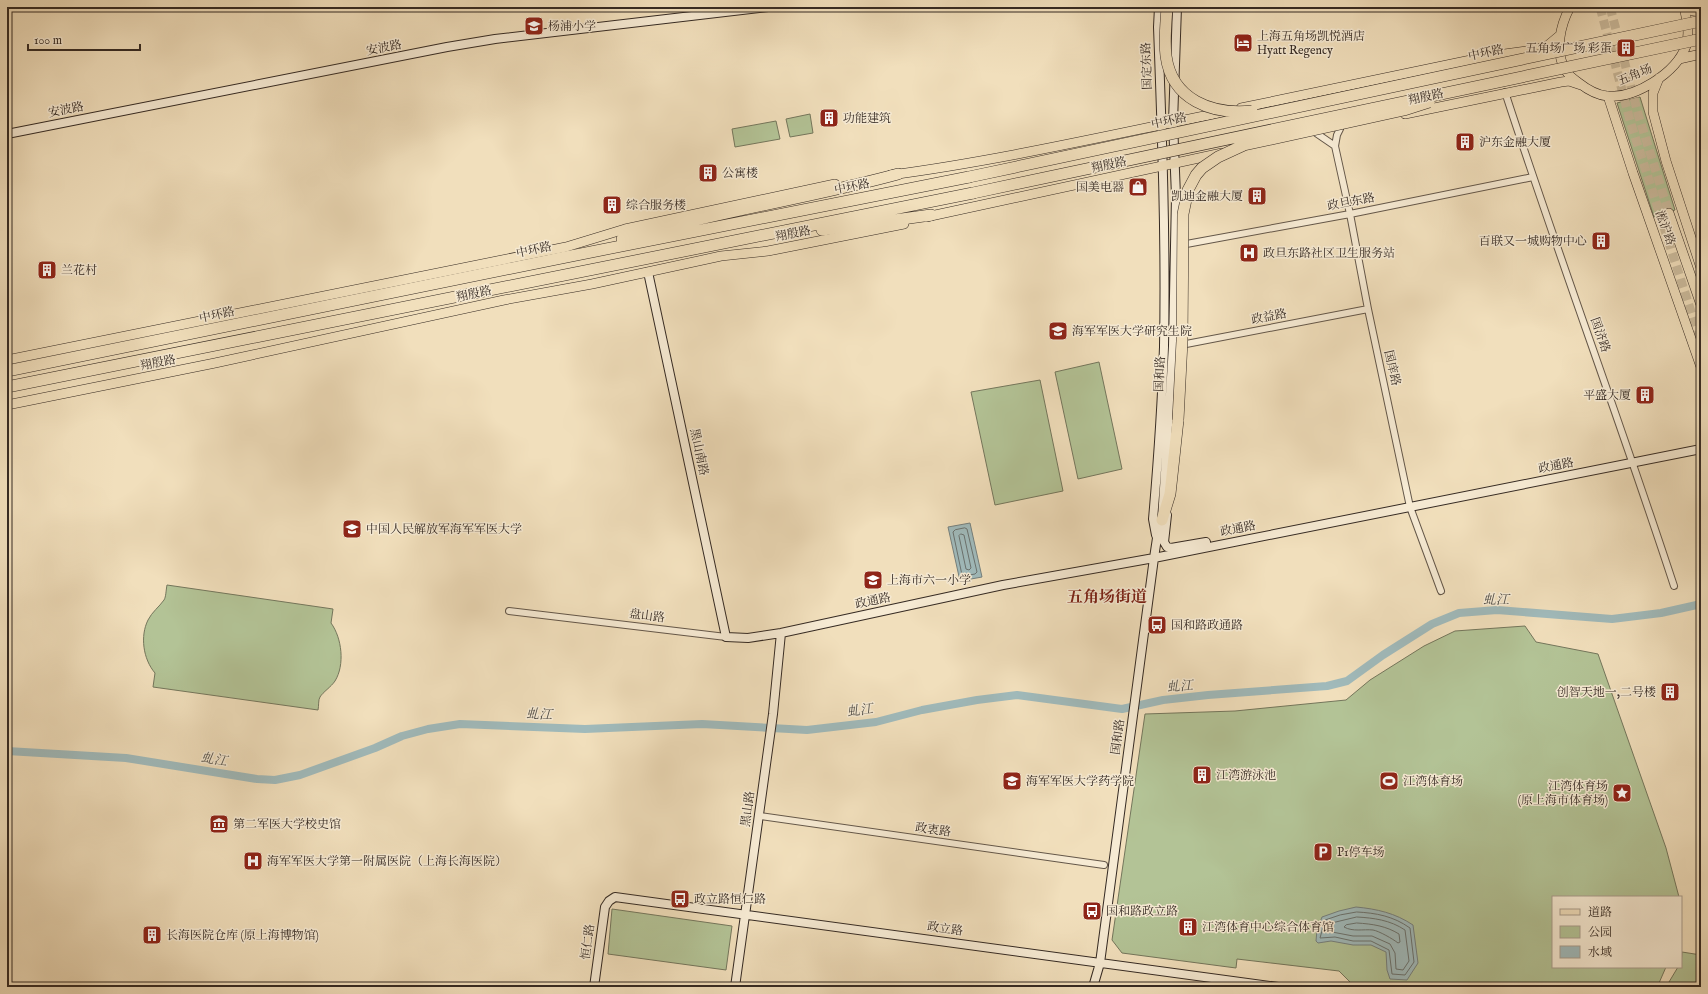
<svg xmlns="http://www.w3.org/2000/svg" width="1708" height="994" font-family="'IM FELL English','Noto Serif SC',serif">
<style>
.green{fill:#b3c396;stroke:#74765c}
.water{fill:#a0babb;stroke:#75807e}
.lines{fill:none;stroke-linecap:round;stroke-linejoin:round}
.shore{stroke:#6a726f;stroke-width:1}
.canal{stroke:#a0babb;stroke-width:8}
.primary-tunnel{stroke:#cbbb9d;stroke-width:9;stroke-dasharray:9 4.5;stroke-linecap:butt}
.street-casing{stroke:#645749;stroke-width:8}
.secondary-casing{stroke:#352a23;stroke-width:10}
.primary-casing{stroke:#352a23;stroke-width:10}
.highway-casing{stroke:#352a23;stroke-width:12}
.street{stroke:#f6ead3;stroke-width:6}
.secondary{stroke:#f6ead3;stroke-width:8}
.primary{stroke:#f1dfbc;stroke-width:9}
.highway{stroke:#f1dfbc;stroke-width:11}
.highway-bridge-casing{stroke:#352a23;stroke-width:12;stroke-linecap:butt}
.highway-bridge{stroke:#f1dfbc;stroke-width:11}
.labels{text-anchor:middle;dominant-baseline:central;stroke-width:3;stroke-linejoin:round;paint-order:stroke}
.poi-label{font-size:12px;fill:#352a23;stroke:#f6ead3;text-anchor:start}
.street-label{font-size:12px;fill:#352a23;stroke:#f6ead3}
.water-label{font-size:13px;font-style:italic;fill:#504e49;stroke:#f6ead3}
.district-label{font-size:16px;font-weight:bold;fill:#7a1f14;stroke:#f6ead3}
</style>
<rect width="100%" height="100%" fill="#f1dfbc"/>
<filter id="stains"><feTurbulence type="fractalNoise" baseFrequency=".005" numOctaves="4"/><feColorMatrix values="0 0 0 0 .2 0 0 0 0 .09 0 0 0 0 .02 0 0 0 .5 -.17"/></filter>
<radialGradient id="worn" r=".72"><stop offset=".6" stop-color="#630" stop-opacity="0"/><stop offset="1" stop-color="#630" stop-opacity=".3"/></radialGradient>
<!-- green -->
<path class="green" d="M1640,97L1675,210L1654,217L1617,103Z
M810,114L813,133L790,137L786,119Z
M776,121L780,139L735,147L732,129Z
M1099,362L1122,469L1078,479L1055,372Z
M1040,380L1063,491L995,505L971,392Z
M167,585L333,609L331,623C342,638 345,665 335,681C331,687 323,692 320,697C318,700 319,706 318,710L153,687L155,673C143,659 140,636 148,620C152,612 159,607 164,600C166,597 166,590 167,585Z
M1525,626L1536,642L1598,654L1666,848L1679,897H1553V967H1666L1659,983L1655,987H1357L1352,984L1339,971L1237,959L1236,968L1122,953L1112,940L1145,714L1235,711L1346,700L1370,680L1424,646L1455,631Z
M612,909L732,926L726,970L608,954Z
M1682,952L1701,955V987H1666L1678,967H1681Z"/>
<!-- water -->
<path class="water" d="M970,523L982,577L960,581L948,527Z
M1356,907C1377,909 1395,913 1413,925L1418,963L1407,980L1390,979L1387,970L1386,952L1371,945H1353L1331,941L1318,943L1316,941L1317,930L1322,917L1339,911Z"/>
<g class="lines">
<!-- shore -->
<path class="shore" d="M965,528L967,529L977,572L975,574L964,576L962,575L953,532L955,530Z
M961,534L964,535L971,568L969,570L966,569L959,536Z
M1357,912C1376,913 1393,916 1410,928L1414,962L1405,975L1392,974L1389,950L1371,941H1353L1335,937L1320,938L1325,920L1340,915Z
M1357,917C1374,918 1390,920 1405,930L1409,961L1403,970L1396,969L1395,953L1390,944L1372,936H1353L1327,931L1329,924Z
M1357,923C1373,924 1386,926 1399,934L1400,942L1398,943C1393,939 1379,931 1373,930C1363,929 1353,932 1344,927L1346,925Z"/>
<!-- canal -->
<path class="canal" d="M7,751L126,758L257,779L275,780L300,775L375,748L402,736L428,729L460,724L585,729L702,724L807,730L876,722L922,710L977,700L1017,695L1122,709L1163,700L1208,695L1327,686L1347,681L1383,655L1432,624L1459,613L1497,610L1612,619L1661,613L1701,604"/>
<!-- primary-tunnel -->
<path class="primary-tunnel" d="M1600,7L1631,124L1701,343
M1610,7L1639,117L1669,213"/>
<!-- street casing -->
<g class="street-casing">
<path id="street" d="M1505,92C1559,258 1620,421 1674,586
M1340,129L1337,135L1335,146L1350,214L1368,309L1410,507L1441,591
M1316,133L1335,146
M1181,245L1350,214L1533,177
M1181,345L1368,309
M509,611L726,637
M760,816L1104,865"/>
</g>
<!-- secondary casing -->
<g class="secondary-casing">
<path id="secondary" d="M7,134L447,47L495,39L768,7
M648,272L726,637L748,638L781,633L1003,585L1154,558L1701,449
M1167,515L1164,542L1167,547L1171,548L1206,542
M1156,535L1153,519C1158,462 1162,404 1164,347C1166,240 1162,133 1158,27L1159,7
M594,987L605,907L609,901L615,897L1278,987
M735,987L773,714L781,633
M1093,987L1100,963L1154,558L1157,538L1162,520L1173,346L1176,196L1173,122L1177,7"/>
</g>
<!-- primary casing -->
<g class="primary-casing">
<path id="primary" d="M1570,7C1560,26 1554,52 1566,71C1569,76 1575,80 1579,83C1588,90 1596,95 1607,96C1635,99 1676,73 1686,46C1690,34 1687,20 1684,7
M1686,7L1693,11L1701,12
M1529,51L1547,46L1559,36
M1679,59L1701,54
M1659,78L1653,93V112L1666,161L1701,268
M1608,96L1633,173L1701,367
M1241,108L1490,56L1533,50
M1405,114L1561,82L1569,81L1581,85
M891,175C1003,160 1114,134 1224,112
M1669,213L1701,305
M926,217L1222,153
M7,360L566,247L625,229L835,184
M7,405L215,363L504,300L592,284L721,256L768,251L904,224"/>
</g>
<!-- highway casing -->
<g class="highway-casing">
<path id="highway" d="M822,230L931,215
M622,239C713,212 807,199 898,174
M7,371L561,258L969,177
M7,387L973,193
M1162,520L1170,494L1178,420"/>
</g>
<!-- street -->
<use href="#street" class="street"/>
<!-- secondary -->
<use href="#secondary" class="secondary"/>
<!-- primary -->
<use href="#primary" class="primary"/>
<!-- highway -->
<use href="#highway" class="highway"/>
<!-- highway-bridge casing -->
<g class="highway-bridge-casing">
<path id="highway-bridge" d="M1167,7C1166,23 1164,40 1166,56C1172,100 1212,115 1252,111
M969,177L1701,21
M973,193L1701,39
M1178,420L1182,341L1183,214L1188,190L1196,175L1202,168L1218,157L1244,145L1404,110L1429,102"/>
</g>
<!-- highway-bridge -->
<use href="#highway-bridge" class="highway-bridge"/>
</g>
<!-- icons -->
<defs>
<g id="school-square" transform="scale(1)"><rect x="-9" y="-9" width="18" height="18" rx="4" fill="#8f2418" stroke="#f6ead3"/><path d="M0-5L7-2L0 1L-7-2ZM-4 1L0 2.5L4 1V4Q0 6-4 4Z" fill="#fff"/></g>
<g id="hotel-square" transform="scale(1)"><rect x="-9" y="-9" width="18" height="18" rx="4" fill="#8f2418" stroke="#f6ead3"/><path d="M-6-4.5h1.5V1H6V5H4.5V3h-9V5H-6ZM-4 0a1.8 1.8 0 1 1 3.6 0ZM.5 0V-2.5h3Q6-2.5 6 0Z" fill="#fff"/></g>
<g id="building-square" transform="scale(1)"><rect x="-9" y="-9" width="18" height="18" rx="4" fill="#8f2418" stroke="#f6ead3"/><path d="M-4-6H4V6H1V3H-1V6H-4ZM-2.5-4.3h1.7v1.8h-1.7ZM.8-4.3h1.7v1.8H.8ZM-2.5-1h1.7V.8h-1.7ZM.8-1h1.7V.8H.8Z" fill="#fff"/></g>
<g id="shop-square" transform="scale(1)"><rect x="-9" y="-9" width="18" height="18" rx="4" fill="#8f2418" stroke="#f6ead3"/><path d="M-5-2.5h2.3a2.7 3.5 0 0 1 5.4 0H5L5.5 6h-11ZM-1.5-2.5h3a1.5 2.3 0 0 0-3 0Z" fill="#fff"/></g>
<g id="hospital-square" transform="scale(1)"><rect x="-9" y="-9" width="18" height="18" rx="4" fill="#8f2418" stroke="#f6ead3"/><path d="M-5-5h3v3.5h4V-5h3V5h-3V1.5h-4V5h-3Z" fill="#fff"/></g>
<g id="university-square" transform="scale(1)"><rect x="-9" y="-9" width="18" height="18" rx="4" fill="#8f2418" stroke="#f6ead3"/><path d="M0-5L7-2L0 1L-7-2ZM-4 1L0 2.5L4 1V4Q0 6-4 4Z" fill="#fff"/></g>
<g id="bus-square" transform="scale(1)"><rect x="-9" y="-9" width="18" height="18" rx="4" fill="#8f2418" stroke="#f6ead3"/><path d="M-5-6H5V4H4V6H2V4H-2V6H-4V4H-5ZM-3.5-4V0h7V-4ZM-3.5 1.2v1.5H-2V1.2ZM2 1.2v1.5H3.5V1.2Z" fill="#fff"/></g>
<g id="stadium-square" transform="scale(1)"><rect x="-9" y="-9" width="18" height="18" rx="4" fill="#8f2418" stroke="#f6ead3"/><path d="M0-5a6.5 5 0 1 0 0 10a6.5 5 0 1 0 0-10ZM-3.5-1.8h7v3.6h-7Z" fill="#fff"/></g>
<g id="sight-square" transform="scale(1)"><rect x="-9" y="-9" width="18" height="18" rx="4" fill="#8f2418" stroke="#f6ead3"/><path d="M0-6L1.8-2.2L6-1.7L2.9 1.2L3.7 5.4L0 3.3L-3.7 5.4L-2.9 1.2L-6-1.7L-1.8-2.2Z" fill="#fff"/></g>
<g id="museum-square" transform="scale(1)"><rect x="-9" y="-9" width="18" height="18" rx="4" fill="#8f2418" stroke="#f6ead3"/><path d="M0-6L6-3V-2H-6V-3ZM-5-1h2V3h-2ZM-1-1h2V3h-2ZM3-1h2V3H3ZM-6 4H6V6H-6Z" fill="#fff"/></g>
<g id="parking-square" transform="scale(1)"><rect x="-9" y="-9" width="18" height="18" rx="4" fill="#8f2418" stroke="#f6ead3"/><path d="M-3.5-5.5H1a3.5 3.5 0 0 1 0 7H-1V5.5H-3.5ZM-1-3.4V-.6H.8a1.4 1.4 0 0 0 0-2.8Z" fill="#fff"/></g>
</defs>
<g fill-rule="evenodd">
<use href="#school-square" x="534" y="26"/>
<use href="#hotel-square" x="1243" y="43"/>
<use href="#building-square" x="1626" y="48"/>
<use href="#building-square" x="829" y="118"/>
<use href="#building-square" x="1465" y="142"/>
<use href="#building-square" x="708" y="173"/>
<use href="#shop-square" x="1138" y="187"/>
<use href="#building-square" x="1257" y="196"/>
<use href="#building-square" x="612" y="205"/>
<use href="#building-square" x="1601" y="241"/>
<use href="#hospital-square" x="1249" y="253"/>
<use href="#building-square" x="47" y="270"/>
<use href="#university-square" x="1058" y="331"/>
<use href="#building-square" x="1645" y="395"/>
<use href="#university-square" x="352" y="529"/>
<use href="#school-square" x="873" y="580"/>
<use href="#bus-square" x="1157" y="625"/>
<use href="#building-square" x="1670" y="692"/>
<use href="#building-square" x="1202" y="775"/>
<use href="#university-square" x="1012" y="781"/>
<use href="#stadium-square" x="1389" y="781"/>
<use href="#sight-square" x="1622" y="793"/>
<use href="#museum-square" x="219" y="824"/>
<use href="#parking-square" x="1323" y="852"/>
<use href="#hospital-square" x="253" y="861"/>
<use href="#bus-square" x="680" y="899"/>
<use href="#bus-square" x="1092" y="911"/>
<use href="#building-square" x="1188" y="927"/>
<use href="#building-square" x="152" y="935"/>
</g>
<g class="labels">
<!-- poi labels -->
<g class="poi-label">
<text x="548" y="26">杨浦小学</text>
<text x="1257" y="36">上海五角场凯悦酒店<tspan x="1257" dy="14">Hyatt Regency</tspan></text>
<text x="1612" y="48" text-anchor="end">五角场广场 彩蛋</text>
<text x="843" y="118">功能建筑</text>
<text x="1479" y="142">沪东金融大厦</text>
<text x="722" y="173">公寓楼</text>
<text x="1124" y="187" text-anchor="end">国美电器</text>
<text x="1243" y="196" text-anchor="end">凯迪金融大厦</text>
<text x="626" y="205">综合服务楼</text>
<text x="1587" y="241" text-anchor="end">百联又一城购物中心</text>
<text x="1263" y="253">政旦东路社区卫生服务站</text>
<text x="61" y="270">兰花村</text>
<text x="1072" y="331">海军军医大学研究生院</text>
<text x="1631" y="395" text-anchor="end">平盛大厦</text>
<text x="366" y="529">中国人民解放军海军军医大学</text>
<text x="887" y="580">上海市六一小学</text>
<text x="1171" y="625">国和路政通路</text>
<text x="1656" y="692" text-anchor="end">创智天地一,二号楼</text>
<text x="1216" y="775">江湾游泳池</text>
<text x="1026" y="781">海军军医大学药学院</text>
<text x="1403" y="781">江湾体育场</text>
<text x="1608" y="786" text-anchor="end">江湾体育场<tspan x="1608" dy="14">(原上海市体育场)</tspan></text>
<text x="233" y="824">第二军医大学校史馆</text>
<text x="1337" y="852">P1停车场</text>
<text x="267" y="861">海军军医大学第一附属医院（上海长海医院）</text>
<text x="694" y="899">政立路恒仁路</text>
<text x="1106" y="911">国和路政立路</text>
<text x="1202" y="927">江湾体育中心综合体育馆</text>
<text x="166" y="935">长海医院仓库 (原上海博物馆)</text>
</g>
<!-- street labels -->
<g class="street-label">
<text transform="translate(384 48) rotate(-11)">安波路</text>
<text transform="translate(1486 53) rotate(-12)">中环路</text>
<text transform="translate(1147 66) rotate(-92)">国定东路</text>
<text transform="translate(1635 75) rotate(-23)">五角场</text>
<text transform="translate(1426 97) rotate(-12)">翔殷路</text>
<text transform="translate(66 110) rotate(-11)">安波路</text>
<text transform="translate(1169 121) rotate(-12)">中环路</text>
<text transform="translate(1109 165) rotate(-12)">翔殷路</text>
<text transform="translate(852 187) rotate(-11)">中环路</text>
<text transform="translate(1351 202) rotate(-11)">政旦东路</text>
<text transform="translate(1665 228) rotate(70)">淞沪路</text>
<text transform="translate(793 234) rotate(-11)">翔殷路</text>
<text transform="translate(534 250) rotate(-12)">中环路</text>
<text transform="translate(474 294) rotate(-12)">翔殷路</text>
<text transform="translate(217 315) rotate(-12)">中环路</text>
<text transform="translate(1269 317) rotate(-11)">政益路</text>
<text transform="translate(1600 335) rotate(71)">国济路</text>
<text transform="translate(158 363) rotate(-11)">翔殷路</text>
<text transform="translate(1392 368) rotate(77)">国庠路</text>
<text transform="translate(1160 374) rotate(-87)">国和路</text>
<text transform="translate(699 452) rotate(78)">黑山南路</text>
<text transform="translate(1556 466) rotate(-11)">政通路</text>
<text transform="translate(1238 529) rotate(-11)">政通路</text>
<text transform="translate(873 601) rotate(-12)">政通路</text>
<text transform="translate(647 616) rotate(7)">盘山路</text>
<text transform="translate(1118 737) rotate(-82)">国和路</text>
<text transform="translate(748 809) rotate(-82)">黑山路</text>
<text transform="translate(933 830) rotate(8)">政衷路</text>
<text transform="translate(945 929) rotate(8)">政立路</text>
<text transform="translate(588 942) rotate(-82)">恒仁路</text>
</g>
<!-- water labels -->
<g class="water-label">
<text x="1496" y="600">虬江</text>
<text transform="translate(1180 687) rotate(-5)">虬江</text>
<text transform="translate(860 711) rotate(-8)">虬江</text>
<text transform="translate(539 715) rotate(2)">虬江</text>
<text transform="translate(214 760) rotate(9)">虬江</text>
</g>
<!-- district labels -->
<g class="district-label">
<text x="1107" y="598">五角场街道</text>
</g>
</g>
<!-- margin -->
<rect width="1708" height="994" fill="none" stroke="#f1dfbc" stroke-width="24"/>
<rect x="8" y="8" width="1692" height="978" fill="none" stroke="#352a23" stroke-width="2"/>
<rect x="12" y="12" width="1684" height="970" fill="none" stroke="#352a23"/>
<!-- legend -->
<rect x="1552" y="896" width="130" height="72" fill="#f6ead3" stroke="#a99d8d"/>
<rect x="1560" y="909" width="20" height="6" fill="#f1dfbc" stroke="#a99d8d"/>
<text x="1588" y="916" font-size="12" fill="#352a23">道路</text>
<rect x="1560" y="926" width="20" height="12" fill="#b3c396" stroke="#a99d8d"/>
<text x="1588" y="936" font-size="12" fill="#352a23">公园</text>
<rect x="1560" y="946" width="20" height="12" fill="#a0babb" stroke="#a99d8d"/>
<text x="1588" y="956" font-size="12" fill="#352a23">水域</text>
<!-- scale -->
<path d="M28 44v6h112v-6" fill="none" stroke="#352a23" stroke-width="2"/>
<text x="34" y="44" font-size="12" fill="#352a23" stroke="#f6ead3" stroke-width="3" paint-order="stroke">100 m</text>
<rect width="100%" height="100%" filter="url(#stains)"/>
<rect width="100%" height="100%" fill="url(#worn)"/>
</svg>
